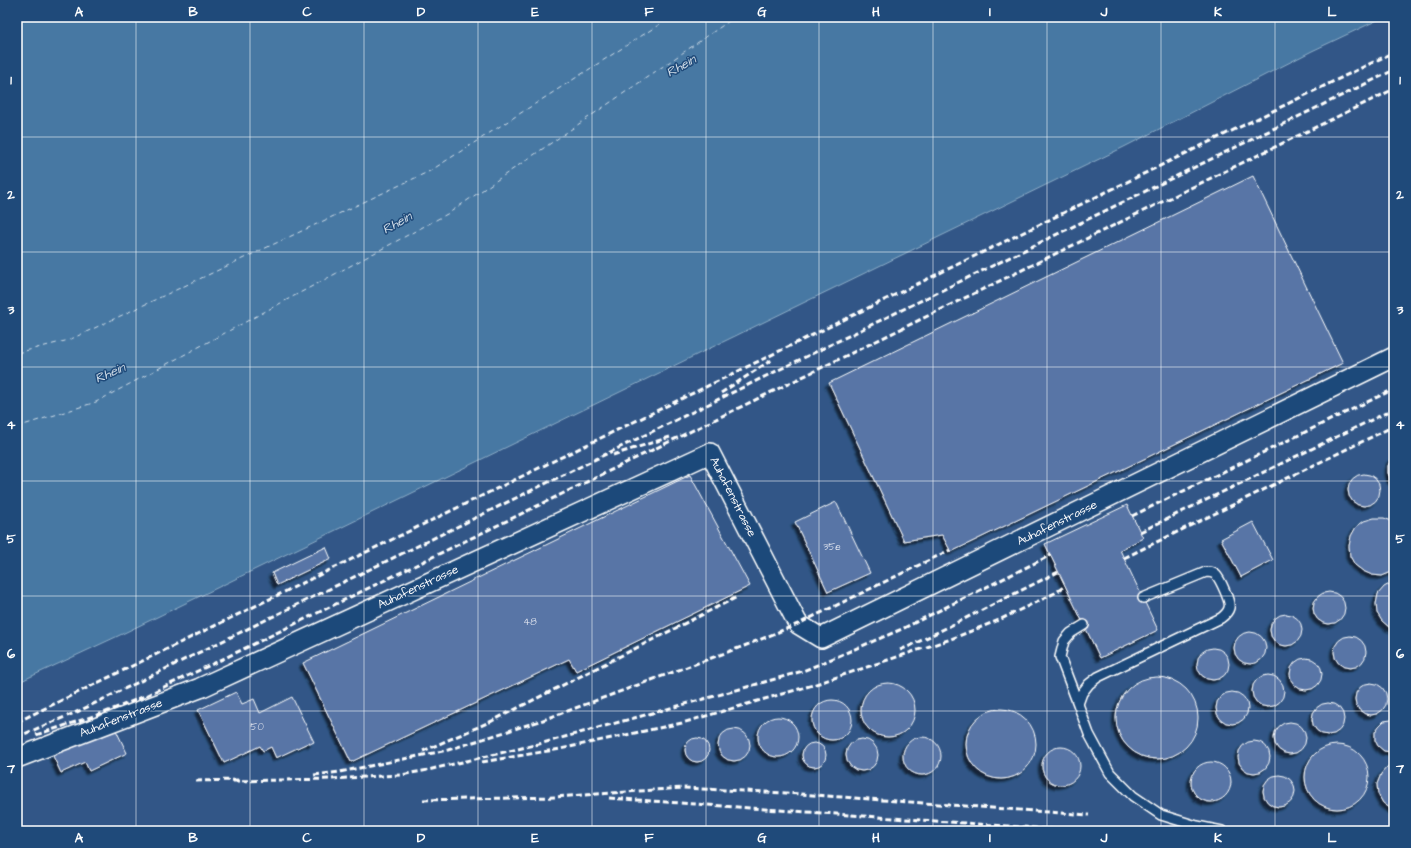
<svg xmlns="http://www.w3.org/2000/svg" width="1411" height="848" font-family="'Architects Daughter',sans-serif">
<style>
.built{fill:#305787}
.water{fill:#4678a3;stroke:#90aec8}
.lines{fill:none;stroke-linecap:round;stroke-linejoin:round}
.ferry{stroke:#d1dde8;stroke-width:1;stroke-dasharray:5 4;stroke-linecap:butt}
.building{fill:#5975a6;stroke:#fff;filter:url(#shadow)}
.service-casing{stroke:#fff;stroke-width:12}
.minor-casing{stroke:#fff;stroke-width:22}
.service{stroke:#1f4a7a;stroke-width:9}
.minor{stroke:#1f4a7a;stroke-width:19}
.rail{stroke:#fff;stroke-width:3;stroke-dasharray:6 3;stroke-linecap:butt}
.grid{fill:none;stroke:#fff;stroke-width:1;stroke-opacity:0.55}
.labels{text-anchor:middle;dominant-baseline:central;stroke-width:3;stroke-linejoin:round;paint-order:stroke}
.number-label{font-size:10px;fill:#d6dce9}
.street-label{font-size:12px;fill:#fff;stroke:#1f4a7a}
.water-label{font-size:13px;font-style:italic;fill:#d1dde8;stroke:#1f4a7a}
.neatline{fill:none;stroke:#fff;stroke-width:1.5}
.grid-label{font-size:13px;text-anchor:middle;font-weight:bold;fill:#fff}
</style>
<defs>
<filter id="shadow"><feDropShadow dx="-3.5" dy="3.5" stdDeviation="1" flood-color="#0009"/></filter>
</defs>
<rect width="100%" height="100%" fill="#1f4a7a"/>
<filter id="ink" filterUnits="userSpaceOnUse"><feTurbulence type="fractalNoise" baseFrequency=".025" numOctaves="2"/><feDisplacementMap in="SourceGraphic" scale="8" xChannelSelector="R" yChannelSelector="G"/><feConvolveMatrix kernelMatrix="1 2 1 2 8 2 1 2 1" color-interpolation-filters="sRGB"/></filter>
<g filter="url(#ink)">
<!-- built -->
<path class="built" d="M1384,17H1394V831H17V683L118,636L1124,147L1312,51Z"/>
<!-- water -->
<path class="water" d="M17,17H1384L1312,51L1124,147L118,636L17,683Z"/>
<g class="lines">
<!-- ferry -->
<path class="ferry" d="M17,353L69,340L430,171L671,17
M17,427L96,402L449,213L735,17"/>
</g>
<!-- building -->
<path class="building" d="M1253,176L1343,363L951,552L942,535L904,541L829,383Z
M1394,457V482L1391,480L1388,473V466L1391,459Z
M1348 490a16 16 0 1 1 32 0a16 16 0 1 1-32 0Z
M690,475L750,586L576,671L569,659L351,762L303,663Z
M836,502L870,573L828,592L795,522Z
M1127,505L1143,538L1120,550L1158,630L1100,658L1045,544Z
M1374,518H1384L1394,522V571L1382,576L1372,575L1363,571L1355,565L1350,556L1349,546L1351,536L1356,527L1364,521Z
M1253,522L1273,560L1241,577L1221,539Z
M326,547L331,559L277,585L272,573Z
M1393,582H1394V629L1389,627L1382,621L1377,613L1376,604L1378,594L1384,587Z
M1313 608a16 16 0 1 1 32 0a16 16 0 1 1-32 0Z
M1270 630a16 16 0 1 1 32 0a16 16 0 1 1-32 0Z
M1234 648a16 16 0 1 1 32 0a16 16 0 1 1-32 0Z
M1334 652a16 16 0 1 1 32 0a16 16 0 1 1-32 0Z
M1197 664a16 16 0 1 1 32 0a16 16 0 1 1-32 0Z
M1290 674a16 16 0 1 1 32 0a16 16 0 1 1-32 0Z
M1252 691a16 16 0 1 1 32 0a16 16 0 1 1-32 0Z
M1116 718a41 41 0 1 1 82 0a41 41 0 1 1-82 0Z
M861 710a27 27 0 1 1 54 0a27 27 0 1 1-54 0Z
M1355 699a16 16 0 1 1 32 0a16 16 0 1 1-32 0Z
M1216 708a16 16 0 1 1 32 0a16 16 0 1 1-32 0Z
M236,692L242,704L254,699L260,713L292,697L314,742L310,744V742L276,758L271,747L263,751L260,746L224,763L198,710Z
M812 720a20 20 0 1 1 40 0a20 20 0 1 1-40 0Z
M1312 719a16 16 0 1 1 32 0a16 16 0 1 1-32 0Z
M966 744a35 35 0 1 1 70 0a35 35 0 1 1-70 0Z
M758 737a20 20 0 1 1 40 0a20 20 0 1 1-40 0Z
M1391,720H1394V752H1391L1384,751L1378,746L1375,740V732L1379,726L1384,721Z
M1274 738a16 16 0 1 1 32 0a16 16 0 1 1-32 0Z
M114,726L127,753L89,771L85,762L61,773L53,756Z
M718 745a16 16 0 1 1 32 0a16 16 0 1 1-32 0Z
M903 756a19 19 0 1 1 38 0a19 19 0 1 1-38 0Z
M685 750a12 12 0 1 1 24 0a12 12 0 1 1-24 0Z
M846 755a16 16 0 1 1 32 0a16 16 0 1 1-32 0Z
M1238 757a16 16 0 1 1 32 0a16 16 0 1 1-32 0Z
M802 755a12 12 0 1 1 24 0a12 12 0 1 1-24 0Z
M1305 777a32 32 0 1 1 64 0a32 32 0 1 1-64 0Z
M1042 766a19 19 0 1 1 38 0a19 19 0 1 1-38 0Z
M1191 782a20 20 0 1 1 40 0a20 20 0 1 1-40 0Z
M1394,763V811L1383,803L1378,794L1377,784L1381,774L1387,767Z
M1263 791a16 16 0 1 1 32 0a16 16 0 1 1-32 0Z"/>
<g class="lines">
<!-- service casing -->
<g class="service-casing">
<path id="service" d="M1143,598L1206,572C1210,572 1213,572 1216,575C1220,579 1231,602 1229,608C1228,612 1225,615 1221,618L1098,677L1089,684L1082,693L1078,704L1089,734L1110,773L1133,796L1161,815L1197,826L1222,831
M1078,704L1060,657L1064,641L1071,633L1084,625"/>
</g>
<!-- minor casing -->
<g class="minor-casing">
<path id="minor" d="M17,758L200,688L710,453L798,624L821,638L1394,357"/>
</g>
<!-- service -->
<use href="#service" class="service"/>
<!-- minor -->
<use href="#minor" class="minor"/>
<!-- rail -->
<path class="rail" d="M721,393L773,359
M613,455L670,437
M1132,516L1394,389
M1140,532L1394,409
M1124,558L1394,426
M900,650L912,645L1058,572
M17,722L1394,52
M36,735L106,712L145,696L227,657L1394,89
M17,737L79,711L1394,70
M423,751L492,721L737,597
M482,762L560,749L682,723L813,685L951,639L999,620L1055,593L1065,586
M314,775L340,772L448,750L543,720L744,646L798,624L950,550
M196,781L238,780
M233,781L330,779L401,775L428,770L539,744L733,691L803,671L902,629L1051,555
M609,798L1077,831
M423,800L555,797L683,788L786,793L1089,815"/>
</g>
</g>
<!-- grid -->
<path class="grid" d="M136,17V831M250,17V831M364,17V831M478,17V831M592,17V831M706,17V831M819,17V831M933,17V831M1047,17V831M1161,17V831M1275,17V831M17,137H1394M17,252H1394M17,367H1394M17,481H1394M17,596H1394M17,711H1394"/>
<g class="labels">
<!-- number labels -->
<g class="number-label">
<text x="832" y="547">35e</text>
<text x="530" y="622">48</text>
<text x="257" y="727">50</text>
</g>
<!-- street labels -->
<g class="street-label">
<text transform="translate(733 497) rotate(63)">Auhafenstrasse</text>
<text transform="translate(1057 523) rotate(-26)">Auhafenstrasse</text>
<text transform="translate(418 587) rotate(-25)">Auhafenstrasse</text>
<text transform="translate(121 718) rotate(-21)">Auhafenstrasse</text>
</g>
<!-- water labels -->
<g class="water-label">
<text transform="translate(681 66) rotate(-29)">Rhein</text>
<text transform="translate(397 223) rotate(-29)">Rhein</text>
<text transform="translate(110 373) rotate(-24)">Rhein</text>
</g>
</g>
<!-- margin -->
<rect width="1411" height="848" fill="none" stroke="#1f4a7a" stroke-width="44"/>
<rect x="22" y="22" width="1367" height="804" class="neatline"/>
<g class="grid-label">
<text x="79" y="16">A</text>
<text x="193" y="16">B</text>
<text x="307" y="16">C</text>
<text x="421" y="16">D</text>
<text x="535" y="16">E</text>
<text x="649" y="16">F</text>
<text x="762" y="16">G</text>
<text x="876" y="16">H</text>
<text x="990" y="16">I</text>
<text x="1104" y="16">J</text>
<text x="1218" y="16">K</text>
<text x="1332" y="16">L</text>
<text x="11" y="84">1</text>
<text x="1400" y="84">1</text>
<text x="11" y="199">2</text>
<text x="1400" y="199">2</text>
<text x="11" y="314">3</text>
<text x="1400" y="314">3</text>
<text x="11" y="429">4</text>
<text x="1400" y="429">4</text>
<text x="11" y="543">5</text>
<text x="1400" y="543">5</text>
<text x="11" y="658">6</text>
<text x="1400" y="658">6</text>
<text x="11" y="773">7</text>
<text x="1400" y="773">7</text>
<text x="79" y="842">A</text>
<text x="193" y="842">B</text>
<text x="307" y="842">C</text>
<text x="421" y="842">D</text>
<text x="535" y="842">E</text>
<text x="649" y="842">F</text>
<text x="762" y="842">G</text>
<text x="876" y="842">H</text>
<text x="990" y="842">I</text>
<text x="1104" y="842">J</text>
<text x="1218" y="842">K</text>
<text x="1332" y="842">L</text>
</g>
</svg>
